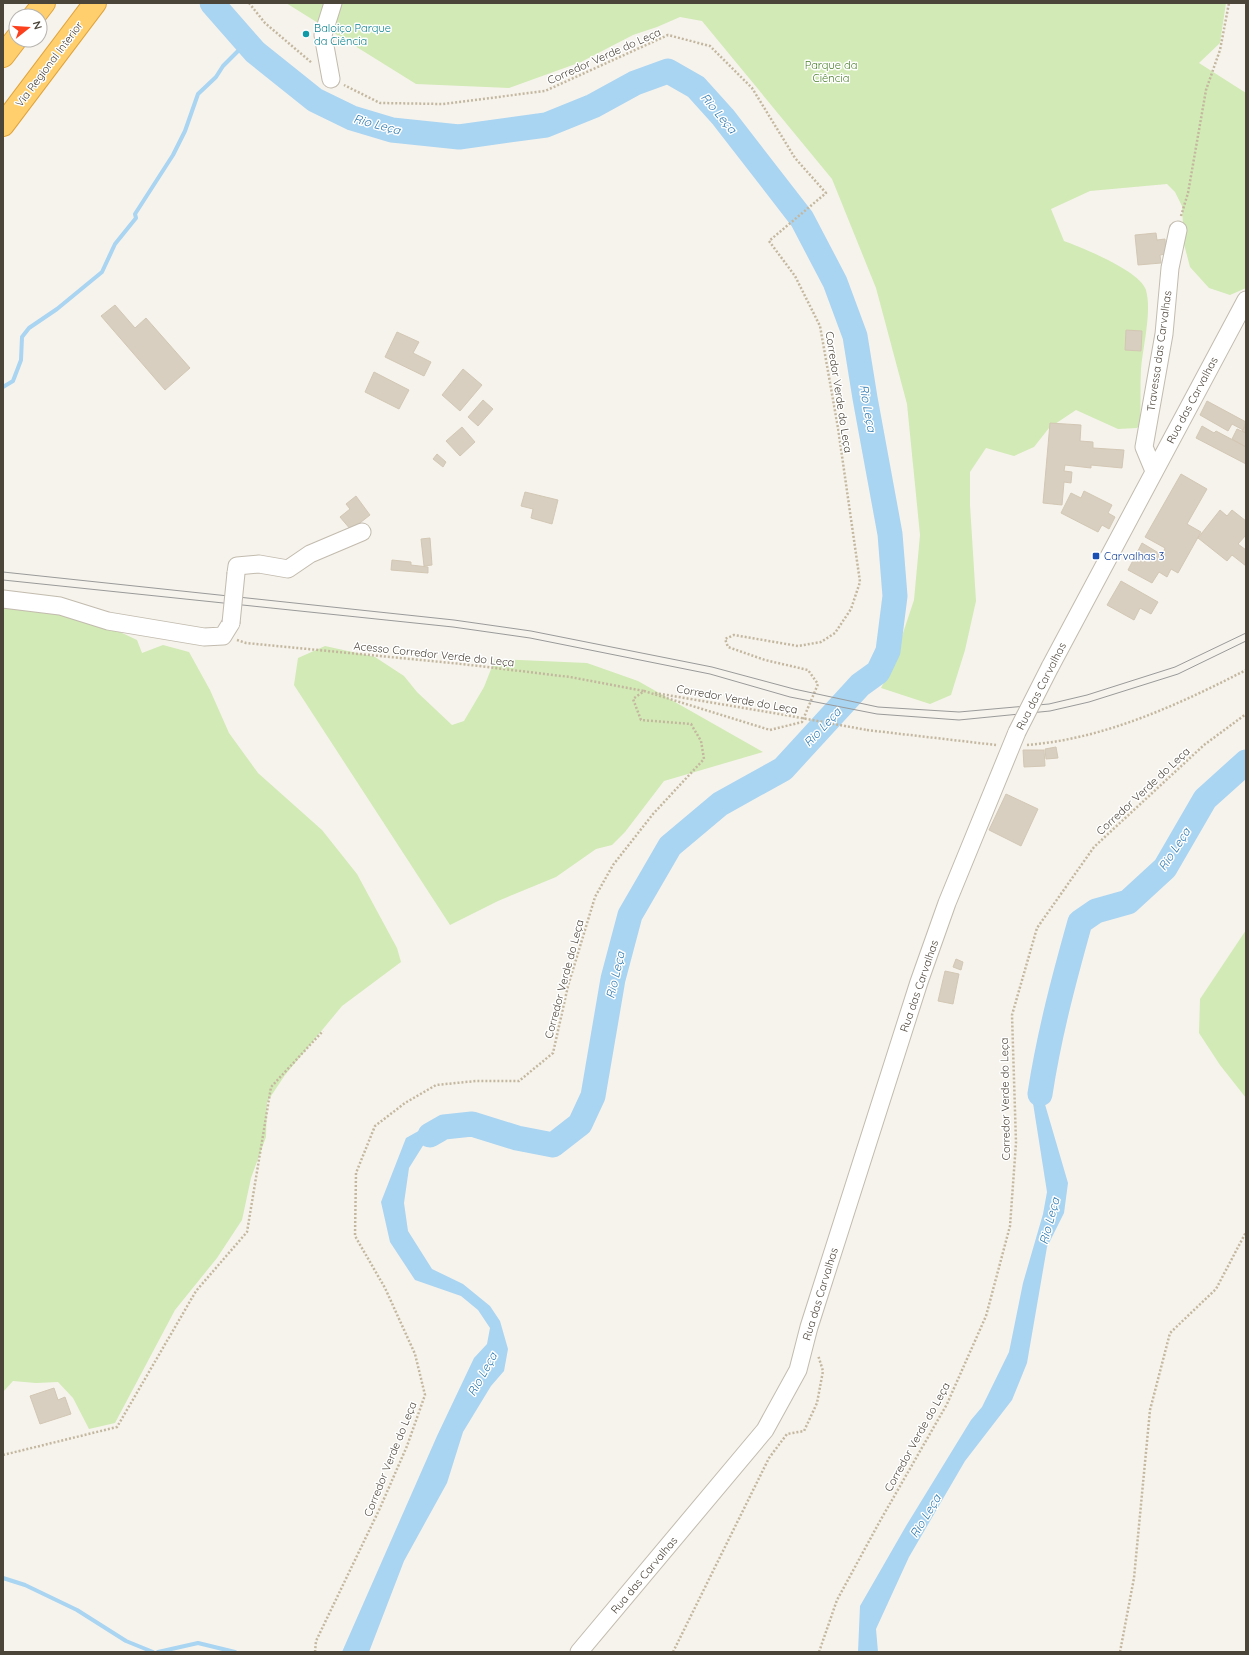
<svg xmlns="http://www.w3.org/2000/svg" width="1249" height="1655" font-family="Quicksand,sans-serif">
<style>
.green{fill:#d2eab5}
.water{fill:#a9d4f2}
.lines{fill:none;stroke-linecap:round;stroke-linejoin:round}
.stream{stroke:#a9d4f2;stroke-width:4}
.river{stroke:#a9d4f2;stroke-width:25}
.building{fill:#d8cfc1;stroke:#d3c7b4}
.minor-casing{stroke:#c2bbae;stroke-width:19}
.highway-casing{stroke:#e0a43c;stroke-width:24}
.path{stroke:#c4b79f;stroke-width:2.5;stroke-dasharray:2 2;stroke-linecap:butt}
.minor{stroke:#fff;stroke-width:17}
.highway{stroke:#ffcf6e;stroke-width:22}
.tram{stroke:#9a9a9a;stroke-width:1}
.minor-bridge-casing{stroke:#c2bbae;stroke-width:19;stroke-linecap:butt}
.path-bridge{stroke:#c4b79f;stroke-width:2.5;stroke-dasharray:2 2;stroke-linecap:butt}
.minor-bridge{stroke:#fff;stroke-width:17}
.culture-dot{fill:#0f9aa8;stroke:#fff;stroke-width:1.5}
.transit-dot{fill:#1a4fb4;stroke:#fff;stroke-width:1.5}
.labels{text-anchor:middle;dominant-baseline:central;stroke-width:3;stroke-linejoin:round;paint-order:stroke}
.culture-label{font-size:11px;fill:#0d838f;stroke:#fff;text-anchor:start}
.street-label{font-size:11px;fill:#4b4439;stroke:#fff}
.park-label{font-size:11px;fill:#4a7f2a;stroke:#fff}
.transit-label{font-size:11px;fill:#164399;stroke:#fff;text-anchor:start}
.water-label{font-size:12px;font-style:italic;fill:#2e7ab2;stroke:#fff}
</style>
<rect width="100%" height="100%" fill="#f6f3ec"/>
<!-- green -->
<path class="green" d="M286,3H1226L1220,43L1199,63L1246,93V288L1230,295L1209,288L1190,267L1184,244L1182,206L1175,192L1167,184L1090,191L1051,209L1064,241C1083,248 1140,271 1146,290C1152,312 1143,346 1141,369C1140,387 1141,406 1140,424L1137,428L1118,429L1076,410L1049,428L1034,447L1014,456L986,448L970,472V505L976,601L965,650L951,695L930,704L881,688L892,666L914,600L920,535L907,404L876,288L832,179L702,21L680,17L657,27L633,35L581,62L509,88L416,84Z
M3,598L86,616L137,640L142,653L163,645L189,652L210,690L229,733L258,773L322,830L357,874L397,948L401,962L342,1006L285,1075L267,1102L266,1137L251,1178L242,1220L217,1258L175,1310L115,1423L89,1429L73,1398L58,1382L36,1383L13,1381L3,1392Z
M325,646L375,657L404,676L417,692L452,725L464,721L484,687L495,659L587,663L638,681L763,752L664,781L625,832L612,845L596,849L556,877L498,901L450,925L294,685L298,658Z
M1246,930V1098L1220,1065L1199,1033L1200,999Z"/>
<!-- water -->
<path class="water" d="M1038,1054L1051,1064L1044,1101L1068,1183L1064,1213L1047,1247L1027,1363L1012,1400L965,1461L909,1557L876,1629L878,1652H858L860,1606L906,1526L971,1420L982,1407L1009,1352L1023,1283L1043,1214L1047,1192L1030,1084Z
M462,1121L461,1128L424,1144L409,1168L404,1203L408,1231L432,1269L463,1284L490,1306L500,1321L508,1349L504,1371L491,1386L463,1432L447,1483L404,1561L369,1652H342L437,1436L474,1358L487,1344L490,1328L478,1310L461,1296L415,1280L390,1242L381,1202L406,1138L431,1124Z"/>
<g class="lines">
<!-- stream -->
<path class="stream" d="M3,387L13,381L21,360L22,337L29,328L57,309L102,272L115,244L136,218L135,214L173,155L185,131L198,94L216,77L223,66L247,42
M3,1578L25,1585L77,1610L126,1641L153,1652
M158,1652L198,1643L235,1652"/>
<!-- river -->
<path class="river" d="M212,3L255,52L315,100L352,118L392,130L459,137L546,125L593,106L635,83L668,71L696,87L723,117L802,219L835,282L855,336L865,398L890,534L895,596L888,651L878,672L860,685L783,769L720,804L670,846L630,915L613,979L593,1096L580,1124L553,1145L517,1138L472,1124L444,1127L430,1135
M1040,1094C1049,1035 1064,979 1080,922L1096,911L1128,902L1165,868L1205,799L1246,762"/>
</g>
<!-- building -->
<path class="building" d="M1156,233L1157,240L1165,239L1166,254L1160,255L1161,263L1138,265L1135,235Z
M115,305L135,328L146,318L190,368L165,390L101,316Z
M1126,330L1142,331L1141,351L1125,350Z
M397,332L419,342L413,353L431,362L424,376L385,357Z
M463,369L482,385L460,411L442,395Z
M374,372L409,390L399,409L365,392Z
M483,400L493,409L478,426L468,417Z
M1207,401L1246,422L1243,430L1232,424L1228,431L1200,415Z
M1050,423L1081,425L1080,441L1093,442V448L1124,450L1122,468L1091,465V468L1065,465L1064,471L1072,472L1071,483L1064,482L1062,505L1043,503Z
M1246,425V433L1242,431Z
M1202,426L1214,433L1216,431L1246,447V464L1196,438Z
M462,427L475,442L460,456L446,441Z
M1237,429L1246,433V447L1232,439Z
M437,454L446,462L443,467L433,459Z
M1181,474L1207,489L1187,524L1201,532L1178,573L1171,569L1167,577L1159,572L1152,583L1128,570L1142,543L1162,555L1165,548L1145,537Z
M1084,491L1112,505L1108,513L1115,517L1109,529L1102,525L1098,532L1061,513L1071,493L1081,498Z
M525,492L558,500L552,524L531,518L533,509L521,506Z
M356,496L370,515L351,530L340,517L350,509L346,504Z
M1220,510L1227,516L1232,510L1246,521V535L1238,544L1246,550V566L1232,555L1227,561L1198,538Z
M430,538L432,565L424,566L421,539Z
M392,560L411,562V565L428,567V573L391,570Z
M1121,581L1158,602L1151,614L1140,608L1134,620L1107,605Z
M1056,747L1058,758L1046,759L1045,749Z
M1023,750H1044L1045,766L1024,767Z
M1006,794L1038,809L1021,846L989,830Z
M956,959L963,962L961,970L953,967Z
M945,971L959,974L953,1004L938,1001Z
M54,1388L58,1400L65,1397L71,1414L40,1424L30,1396Z"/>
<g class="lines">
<!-- minor casing -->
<g class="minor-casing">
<path id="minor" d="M331,79L323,35L333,3
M1154,471L1144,447L1164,334L1170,268L1178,230
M236,573L237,566L259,564L288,569L310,554L362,532
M3,599L60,606L108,621L204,637L223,636L231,623
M1050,667L1246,300
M579,1652L765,1430L798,1370L809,1327L919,982L947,903L1017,732"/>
</g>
<!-- highway casing -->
<g class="highway-casing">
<path id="highway" d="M34,16L44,3
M3,56L16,39
M3,125L95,3"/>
</g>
<!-- path -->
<path class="path" d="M249,3L265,23L312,63
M1181,216L1188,193L1206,90L1220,50L1229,3
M237,640L246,643L462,664L570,677L644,691
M655,693L785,715
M867,730L996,745
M1027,745C1104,739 1178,705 1246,670
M3,1455L117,1427L196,1291L247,1232L271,1087L323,1031
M315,1652L316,1641L380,1508L407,1446L425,1395L415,1354L385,1288L355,1236L356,1173L375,1126L405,1103L436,1085L476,1081H519L553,1053L568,986L595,897L613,865L653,814L704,759L701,741L691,724L641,720L633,699L644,691L770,730L802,722L818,684L808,670L765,660L728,647L725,639L734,635L798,646L821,642L835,633L851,609L860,582L838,428L820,326L795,276L769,241L826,193L795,158L752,88L710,46L668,35L545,91L443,104L380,103L344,85
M673,1652L769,1458L787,1434L804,1431L817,1403L823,1371L818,1355
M819,1652L837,1600L880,1521L947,1404L986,1316L1010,1226L1016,1143L1012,1015L1037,928L1094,847L1204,745L1246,714
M1120,1652L1134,1578L1150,1410L1170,1333L1216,1289L1246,1232"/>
<!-- minor -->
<use href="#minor" class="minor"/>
<!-- highway -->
<use href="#highway" class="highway"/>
<!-- tram -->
<path class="tram" d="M3,572L454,620L531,631L712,667L794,689L878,707L959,712L1049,704L1087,695L1175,667L1246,633
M3,580L453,627L530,638L710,674L790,697L877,714L959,720L1050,711L1089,702L1178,674L1246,641"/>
<!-- minor-bridge casing -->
<g class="minor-bridge-casing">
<path id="minor-bridge" d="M231,623L236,573
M1017,732L1050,667"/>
</g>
<!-- path-bridge -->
<path class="path-bridge" d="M785,715L867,730"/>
<!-- minor-bridge -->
<use href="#minor-bridge" class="minor-bridge"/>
</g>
<!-- markers -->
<circle class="culture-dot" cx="306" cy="34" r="4"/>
<rect class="transit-dot" x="1092" y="552" width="8" height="8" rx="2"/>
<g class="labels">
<!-- culture labels -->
<g class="culture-label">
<text x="314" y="28">Baloiço Parque<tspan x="314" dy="13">da Ciência</tspan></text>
</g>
<!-- street labels -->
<g class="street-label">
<text transform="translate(604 56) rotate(-24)">Corredor Verde do Leça</text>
<text transform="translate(49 64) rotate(-53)">Via Regional Interior</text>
<text transform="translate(1159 351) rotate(-82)">Travessa das Carvalhas</text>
<text transform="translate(839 392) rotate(81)">Corredor Verde do Leça</text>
<text transform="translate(1192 400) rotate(-62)">Rua das Carvalhas</text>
<text transform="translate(434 654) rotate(6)">Acesso Corredor Verde do Leça</text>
<text transform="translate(1041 686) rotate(-63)">Rua das Carvalhas</text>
<text transform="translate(737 699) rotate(10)">Corredor Verde do Leça</text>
<text transform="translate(1143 791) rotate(-43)">Corredor Verde do Leça</text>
<text transform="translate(564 979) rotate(-75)">Corredor Verde do Leça</text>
<text transform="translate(919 986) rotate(-71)">Rua das Carvalhas</text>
<text transform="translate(1005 1099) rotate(-91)">Corredor Verde do Leça</text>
<text transform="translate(820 1294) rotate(-73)">Rua das Carvalhas</text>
<text transform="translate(917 1437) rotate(-61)">Corredor Verde do Leça</text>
<text transform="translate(390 1459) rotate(-68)">Corredor Verde do Leça</text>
<text transform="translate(644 1575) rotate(-50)">Rua das Carvalhas</text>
</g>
<!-- park labels -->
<g class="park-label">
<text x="831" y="65">Parque da<tspan x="831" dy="13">Ciência</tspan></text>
</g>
<!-- transit labels -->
<g class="transit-label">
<text x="1104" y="556">Carvalhas 3</text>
</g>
<!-- water labels -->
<g class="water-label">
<text transform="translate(719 113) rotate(50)">Rio Leça</text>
<text transform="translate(377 124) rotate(15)">Rio Leça</text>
<text transform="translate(868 408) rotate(80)">Rio Leça</text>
<text transform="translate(822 727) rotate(-47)">Rio Leça</text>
<text transform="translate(1174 849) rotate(-57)">Rio Leça</text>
<text transform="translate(615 975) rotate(-77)">Rio Leça</text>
<text transform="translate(1049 1221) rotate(-75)">Rio Leça</text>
<text transform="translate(482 1374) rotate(-61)">Rio Leça</text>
<text transform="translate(925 1516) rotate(-59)">Rio Leça</text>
</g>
</g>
<!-- border -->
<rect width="1249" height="1655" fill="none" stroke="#4b4439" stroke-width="8"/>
<!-- north arrow -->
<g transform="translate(28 28) rotate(73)"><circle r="19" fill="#ffffff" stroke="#b7b4b0"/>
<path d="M0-3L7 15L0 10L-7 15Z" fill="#fc3f1d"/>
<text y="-6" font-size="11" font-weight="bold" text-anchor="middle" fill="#4b4439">N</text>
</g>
</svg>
